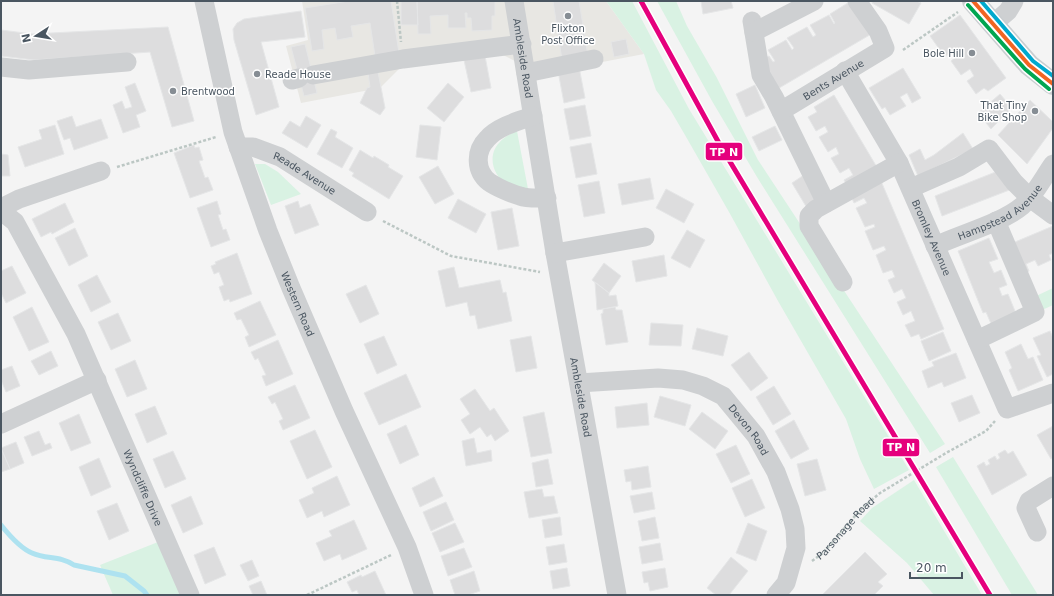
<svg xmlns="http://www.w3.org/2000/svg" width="1054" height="596" font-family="'DejaVu Sans',sans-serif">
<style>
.commercial{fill:#e8e7e3}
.green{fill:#d9f2e3}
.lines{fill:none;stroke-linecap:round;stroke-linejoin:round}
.stream{stroke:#aee2f0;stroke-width:5}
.building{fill:#ddddde;stroke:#e5e6e7}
.path{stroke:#bcc7c4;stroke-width:2.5;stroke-dasharray:3 2;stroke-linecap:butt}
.minor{stroke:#ced0d2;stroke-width:19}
.major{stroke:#caced1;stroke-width:22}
.bus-1-casing{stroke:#fff;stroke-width:7}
.bus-2-casing{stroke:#fff;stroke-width:7}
.bus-3-casing{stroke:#fff;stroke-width:7}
.bus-1{stroke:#f26522;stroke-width:4}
.bus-2{stroke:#00a651;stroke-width:4}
.bus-3{stroke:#00a9ce;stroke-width:4}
.rail-1-casing{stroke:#fff;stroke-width:8}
.rail-1{stroke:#e5007d;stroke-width:5}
.poi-dot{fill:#868d94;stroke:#fff;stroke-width:1.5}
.labels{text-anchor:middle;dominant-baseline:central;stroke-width:3;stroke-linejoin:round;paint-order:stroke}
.poi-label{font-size:10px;fill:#4a5661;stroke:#fff;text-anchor:end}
.street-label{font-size:10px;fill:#4a5661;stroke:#fff}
.line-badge{stroke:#fff;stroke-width:1.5}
.badge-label{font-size:11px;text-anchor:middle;font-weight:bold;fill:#fff}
</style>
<rect width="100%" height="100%" fill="#f4f4f4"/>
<!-- commercial -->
<path class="commercial" d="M302,1H606L644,54L540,74L503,55L404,64L380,88L301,103L286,46L308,40Z"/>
<!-- green -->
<path class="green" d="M606,1H632L689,109L909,470L874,489L860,459L846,419L778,301L729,212L685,135L671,111L656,90L644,54Z
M657,1H676L687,26L717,78L758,160L945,444L930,453L757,177L712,101Z
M517,131L528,189C522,188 512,187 507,184C493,176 487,156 499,143C504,137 510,134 517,131Z
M255,164H265L278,172L301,194L271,205Z
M1053,288V305L1038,312L1032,298Z
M953,457L1038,595H1012L936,467Z
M914,480L982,595H934L907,563L860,521L872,508Z
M158,542L182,595H113L100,565Z"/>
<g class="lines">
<!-- stream -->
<path class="stream" d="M1,525C9,535 20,548 32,553C47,560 59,555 74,565L125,576L144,591L147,595"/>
</g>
<!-- building -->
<path class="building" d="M349,1H391L399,53L375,56L370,23L351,26L353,37L337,40L335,28L322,30L324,49L312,51L305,8Z
M401,1H417L418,25H401Z
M417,1H495V16H492V30L472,31L471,18H467V13H465L466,28H448V15L430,16L431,34H418Z
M553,1H579L588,56L562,60Z
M701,1H731L733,8L703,14Z
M851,1L873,33L774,91L761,60L769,56L773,62L775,61L768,50L786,40L792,50L794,48L787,38L807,27L813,37L816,35L810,25L829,15L834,24L835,23L830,14Z
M873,1H916L921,3L909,24L872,3Z
M301,11L305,37L261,42L279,107L256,115L234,40L233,29L237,23L244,19Z
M960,15L1006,78L988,91L984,88L976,94L967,81L974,76L970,69L961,75L951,61L957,56L953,50L945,57L930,36Z
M168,27L194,121L172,127L150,52L34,60L1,56V30L32,34Z
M626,39L629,54L614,57L611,42Z
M305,44L317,93L304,96L291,47Z
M485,56L491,88L471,92L464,60Z
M579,67L585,98L564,103L558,71Z
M903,68L921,98L912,103L907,93L900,97L906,106L890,115L885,107L882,109L869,88Z
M378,72L385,108L380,115L360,103L367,88L370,87L368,73Z
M135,83L146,111L136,115L140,127L123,133L113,105L122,101L125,109L132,107L125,87Z
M448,83L464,97L444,122L427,108Z
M755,85L765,108L746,117L736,94Z
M1000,94L1012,108L991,129L978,113Z
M834,95L878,169L848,187L844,180L853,175L849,168L840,173L831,158L839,154L836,147L828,152L819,137L828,132L825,126L816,131L808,117L817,112L814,107Z
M1030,100L1053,122V128L1027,164L998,135Z
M585,105L591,136L570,140L564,109Z
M72,116L76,127L101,119L108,138L74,150L70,138L64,140L57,121Z
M306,116L321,125L307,148L282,133L290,121L300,127Z
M55,125L64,154L25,167L18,147L42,139L39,130Z
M420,125L441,127L437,160L416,157Z
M775,126L782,140L759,151L752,137Z
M331,129L337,132L335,137L353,148L342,168L317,154Z
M963,133L973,149L918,176L909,155L920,149L925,160L934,155Z
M591,143L597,174L576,178L570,147Z
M194,145L195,148L199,147L203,160L199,161L205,178L208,177L213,190L190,198L174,153Z
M360,150L373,158L374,156L389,165L388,167L403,176L389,199L352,176L354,173L349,170Z
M1,154L8,155L10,176H1Z
M438,166L454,194L435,204L419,177Z
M998,171L1012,189L942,216L935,196Z
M804,175L820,200L807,208L792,183Z
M650,178L654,199L622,205L618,184Z
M599,181L605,213L584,217L578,185Z
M881,181L944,329L921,339L919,334L911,337L905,325L915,321L911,311L903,315L897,302L906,298L902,289L894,293L888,280L895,277L892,270L883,273L876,255L886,250L884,246L873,250L865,231L875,227L874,224L865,227L856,208L867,203L864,198L854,203L850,194Z
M666,189L694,204L684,223L656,208Z
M458,199L486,214L476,233L448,218Z
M217,201L221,214L218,215L223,230L226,229L230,240L211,247L197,208Z
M298,201L300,208L310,204L319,225L295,234L285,206Z
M65,203L74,222L52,234L51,232L41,237L32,219Z
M512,208L519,246L498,250L491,212Z
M1053,226V253L1049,255L1051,260L1038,266L1035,260L1026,264L1029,271L1021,274L1008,245Z
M75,228L88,256L69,266L55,238Z
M687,230L705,240L690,268L671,258Z
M989,238L998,259L989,262L994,273L1001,270L1007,285L999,288L1002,296L1008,294L1017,316L992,326L986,312L983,313L958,251Z
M237,253L252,294L230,302L229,299L224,301L219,287L224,285L219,272L214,274L211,266L216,264L215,262Z
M664,255L667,276L636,282L632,261Z
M604,263L621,276L609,293L592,280Z
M12,266L26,293L6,303L1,293V271Z
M454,267L459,288L500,280L503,293L506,292L512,321L478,329L475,315L470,316L467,302L446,307L438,271Z
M97,275L111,302L91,312L78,285Z
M595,282L609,293V296L616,295L618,306L597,310Z
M366,285L379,314L360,323L346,294Z
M260,301L276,335L249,347L245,337L249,335L241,319L237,320L234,313Z
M32,307L49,342L29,351L13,317Z
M615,307L616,310H622L628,342L606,345L601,314L603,313V309Z
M118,313L131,341L111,350L98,322Z
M651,323L683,325L681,346L649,345Z
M697,328L728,336L723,356L692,349Z
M1050,331L1053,338V374L1047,377L1037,356L1041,355L1033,338Z
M943,332L951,351L929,361L921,341Z
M384,336L397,365L377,374L364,344Z
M531,336L537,368L516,372L510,340Z
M278,340L293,374L266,386L262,376L266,375L258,358L255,360L251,352Z
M1021,344L1028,359L1033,357L1043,380L1018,391L1009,370L1012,368L1005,352Z
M51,351L58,366L39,375L31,361Z
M749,352L768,378L751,391L731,365Z
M956,353L966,378L944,387L942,382L928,388L922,371L934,366L932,362Z
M135,360L147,389L127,397L115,369Z
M12,366L20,386L6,392L1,380V370Z
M406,374L421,407L379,425L364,393Z
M295,385L310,418L283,430L279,421L283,419L275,402L272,404L268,397Z
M774,386L791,414L773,425L756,397Z
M475,389L490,411L494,408L509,431L495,441L491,434L487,437L480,427L470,434L461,420L470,414L460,399Z
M972,395L980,413L959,422L951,403Z
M660,396L691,405L685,426L654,417Z
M647,403L649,425L617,428L615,407Z
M155,406L167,434L147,443L135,414Z
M544,412L552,453L531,457L523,417Z
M702,412L728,431L715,449L689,429Z
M79,414L91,443L71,451L59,423Z
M794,420L809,449L791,459L775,431Z
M406,425L419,455L400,464L387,434Z
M1053,426V458L1051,459L1037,435Z
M315,430L332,467L307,479L290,441Z
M39,431L45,445L50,443L52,448L32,456L24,437Z
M474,438L477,453L491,450L492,461L466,466L462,441Z
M16,442L24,463L10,469L1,448Z
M736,445L750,474L731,483L716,454Z
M1,448L10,469L1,472Z
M1005,450L1008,454L1013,451L1027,475L992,495L977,466L984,462L986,466L990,464L988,460L995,456L997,460L1000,458L998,454Z
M173,451L186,479L165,488L153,459Z
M99,458L111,487L91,496L79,467Z
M548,459L553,484L536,487L532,463Z
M817,459L826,490L805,496L797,464Z
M648,466L651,487L632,490L631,481L626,482L624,470Z
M337,476L350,505L324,517L322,511L307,518L299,500L314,493L312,488Z
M434,477L443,496L420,507L412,488Z
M752,479L765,508L745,517L732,488Z
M542,489L544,497L554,496L558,513L529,518L524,492Z
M652,492L655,509L634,513L630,496Z
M191,496L203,524L183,533L171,505Z
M446,502L454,520L431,531L423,512Z
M117,503L129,531L109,540L97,511Z
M560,517L562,535L545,538L542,520Z
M655,517L659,538L642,541L638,521Z
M354,520L367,549L342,560L340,554L324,561L316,543L332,536L329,531Z
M455,523L464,542L440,552L432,533Z
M748,523L767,531L756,561L736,553Z
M660,543L663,560L642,564L639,547Z
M564,544L567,562L549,565L546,547Z
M214,547L226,575L205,584L194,555Z
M464,548L472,567L448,576L441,556Z
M865,552L887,574L878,582L883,586L874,595H822Z
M731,557L748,571L729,595H716L707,588Z
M252,560L259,576L248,581L240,565Z
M567,568L570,586L553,589L550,571Z
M665,568L668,587L650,591L648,582L644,583L642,572Z
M375,571L386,595H359L357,590L352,592L347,582L361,575L362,577Z
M474,571L480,591L468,595H455L450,580Z
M261,581L267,595H253L249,586Z"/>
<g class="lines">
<!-- path -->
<g class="path">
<path d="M397,1L401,42"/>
<path d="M903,50L958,12"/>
<path d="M117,167L216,137"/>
<path d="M383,221L451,256L540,272"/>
<path id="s1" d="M812,561L823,553L861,509L880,493L946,453L986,431L995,421"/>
<path d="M307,595L391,555"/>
</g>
<!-- minor -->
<g class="minor">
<path id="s2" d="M204,1L233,132L268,231L291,288L344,411L407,547L424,595"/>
<path id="s3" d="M514,1L555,253L617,595"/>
<path d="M752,21L761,75L774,97L826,203"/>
<path d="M993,24L1008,11L1014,1"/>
<path d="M754,32L814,1"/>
<path d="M1,67L29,70L127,62"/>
<path id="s4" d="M845,71L899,163L1007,409L1053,393"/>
<path d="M526,73L594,59"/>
<path d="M313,75L403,59L522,44"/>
<path d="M292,80L299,78"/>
<path id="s5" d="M781,111L885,48L878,31L857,1"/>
<path d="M533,116C518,121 497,127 487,139C475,151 475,171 489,182C496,187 512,194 520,196C528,199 539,198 547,198"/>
<path id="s6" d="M238,147H253L280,157L367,212"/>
<path d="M911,188L959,167L989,149L1014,182L1030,198L1053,215"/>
<path id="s7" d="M1,211L15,222L76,334L190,595"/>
<path d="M3,212L7,205L19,199L101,171"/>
<path id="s8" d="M935,246C960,234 1002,223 1022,206C1035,195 1043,178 1053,164"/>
<path d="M555,253L645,237"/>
<path d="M843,282L809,226V216L816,209L899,163"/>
<path d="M977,340L1035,312L996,221"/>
<path id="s9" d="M579,383L658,378L683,380L703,386L723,396L756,436L776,472L790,509L795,529L796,548L786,583L776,595"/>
<path d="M1,424L97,380"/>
<path d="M1037,532L1026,508L1029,501L1053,486"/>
</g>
<!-- major -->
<path class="major" d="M973,1L1029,65L1053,84"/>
<!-- bus-1 casing -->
<g class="bus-1-casing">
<path id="bus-1" d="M973,1L1029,65L1053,84"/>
</g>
<!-- bus-2 casing -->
<g class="bus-2-casing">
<path id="bus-2" d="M968,5L1025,69L1049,89"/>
</g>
<!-- bus-3 casing -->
<g class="bus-3-casing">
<path id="bus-3" d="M981,1L1033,61L1053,76"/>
</g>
<!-- bus-1 -->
<use href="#bus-1" class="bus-1"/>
<!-- bus-2 -->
<use href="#bus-2" class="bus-2"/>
<!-- bus-3 -->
<use href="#bus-3" class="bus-3"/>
<!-- rail-1 casing -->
<g class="rail-1-casing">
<path id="rail-1" d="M641,1L720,145L990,595"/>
</g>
<!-- rail-1 -->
<use href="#rail-1" class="rail-1"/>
</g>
<!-- markers -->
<g class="poi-dot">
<circle cx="568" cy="16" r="4"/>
<circle cx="972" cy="53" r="4"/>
<circle cx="257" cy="74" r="4"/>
<circle cx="173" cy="91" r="4"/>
<circle cx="1035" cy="111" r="4"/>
</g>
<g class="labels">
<!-- poi labels -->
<g class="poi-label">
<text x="568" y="28" text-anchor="middle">Flixton<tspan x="568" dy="12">Post Office</tspan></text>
<text x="964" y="53">Bole Hill</text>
<text x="265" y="74" text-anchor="start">Reade House</text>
<text x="181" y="91" text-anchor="start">Brentwood</text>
<text x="1027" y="105">That Tiny<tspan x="1027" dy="12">Bike Shop</tspan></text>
</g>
<!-- street labels -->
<g class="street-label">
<text stroke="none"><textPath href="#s3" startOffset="58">Ambleside Road</textPath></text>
<text stroke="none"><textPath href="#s5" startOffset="61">Bents Avenue</textPath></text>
<text stroke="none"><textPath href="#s6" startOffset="73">Reade Avenue</textPath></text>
<text stroke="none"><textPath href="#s8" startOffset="74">Hampstead Avenue</textPath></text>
<text stroke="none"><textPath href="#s4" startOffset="188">Bromley Avenue</textPath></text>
<text stroke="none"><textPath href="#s2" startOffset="318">Western Road</textPath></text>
<text stroke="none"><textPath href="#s3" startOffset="402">Ambleside Road</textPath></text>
<text stroke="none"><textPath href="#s9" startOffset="190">Devon Road</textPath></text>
<text stroke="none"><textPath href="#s7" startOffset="313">Wyndcliffe Drive</textPath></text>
<text stroke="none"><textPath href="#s1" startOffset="47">Parsonage Road</textPath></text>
</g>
</g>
<g class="line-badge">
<rect x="705" y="142" width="38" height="19" rx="4" fill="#e5007d"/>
<rect x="882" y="438" width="38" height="19" rx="4" fill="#e5007d"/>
</g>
<g class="badge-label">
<text x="724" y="156">TP N</text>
<text x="901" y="451">TP N</text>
</g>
<!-- border -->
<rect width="1054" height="596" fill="none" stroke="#4a5661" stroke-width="4"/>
<!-- north arrow -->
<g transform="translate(36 36) rotate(258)" stroke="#ffffff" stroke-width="3" paint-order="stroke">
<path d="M0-3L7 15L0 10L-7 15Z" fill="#4a5661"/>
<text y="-6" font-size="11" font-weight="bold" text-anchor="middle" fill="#4a5661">N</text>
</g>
<!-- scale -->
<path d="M910 572v6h52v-6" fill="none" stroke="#4a5661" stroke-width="2"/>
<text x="916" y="572" font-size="12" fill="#4a5661" stroke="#ffffff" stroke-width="3" paint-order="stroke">20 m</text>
</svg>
